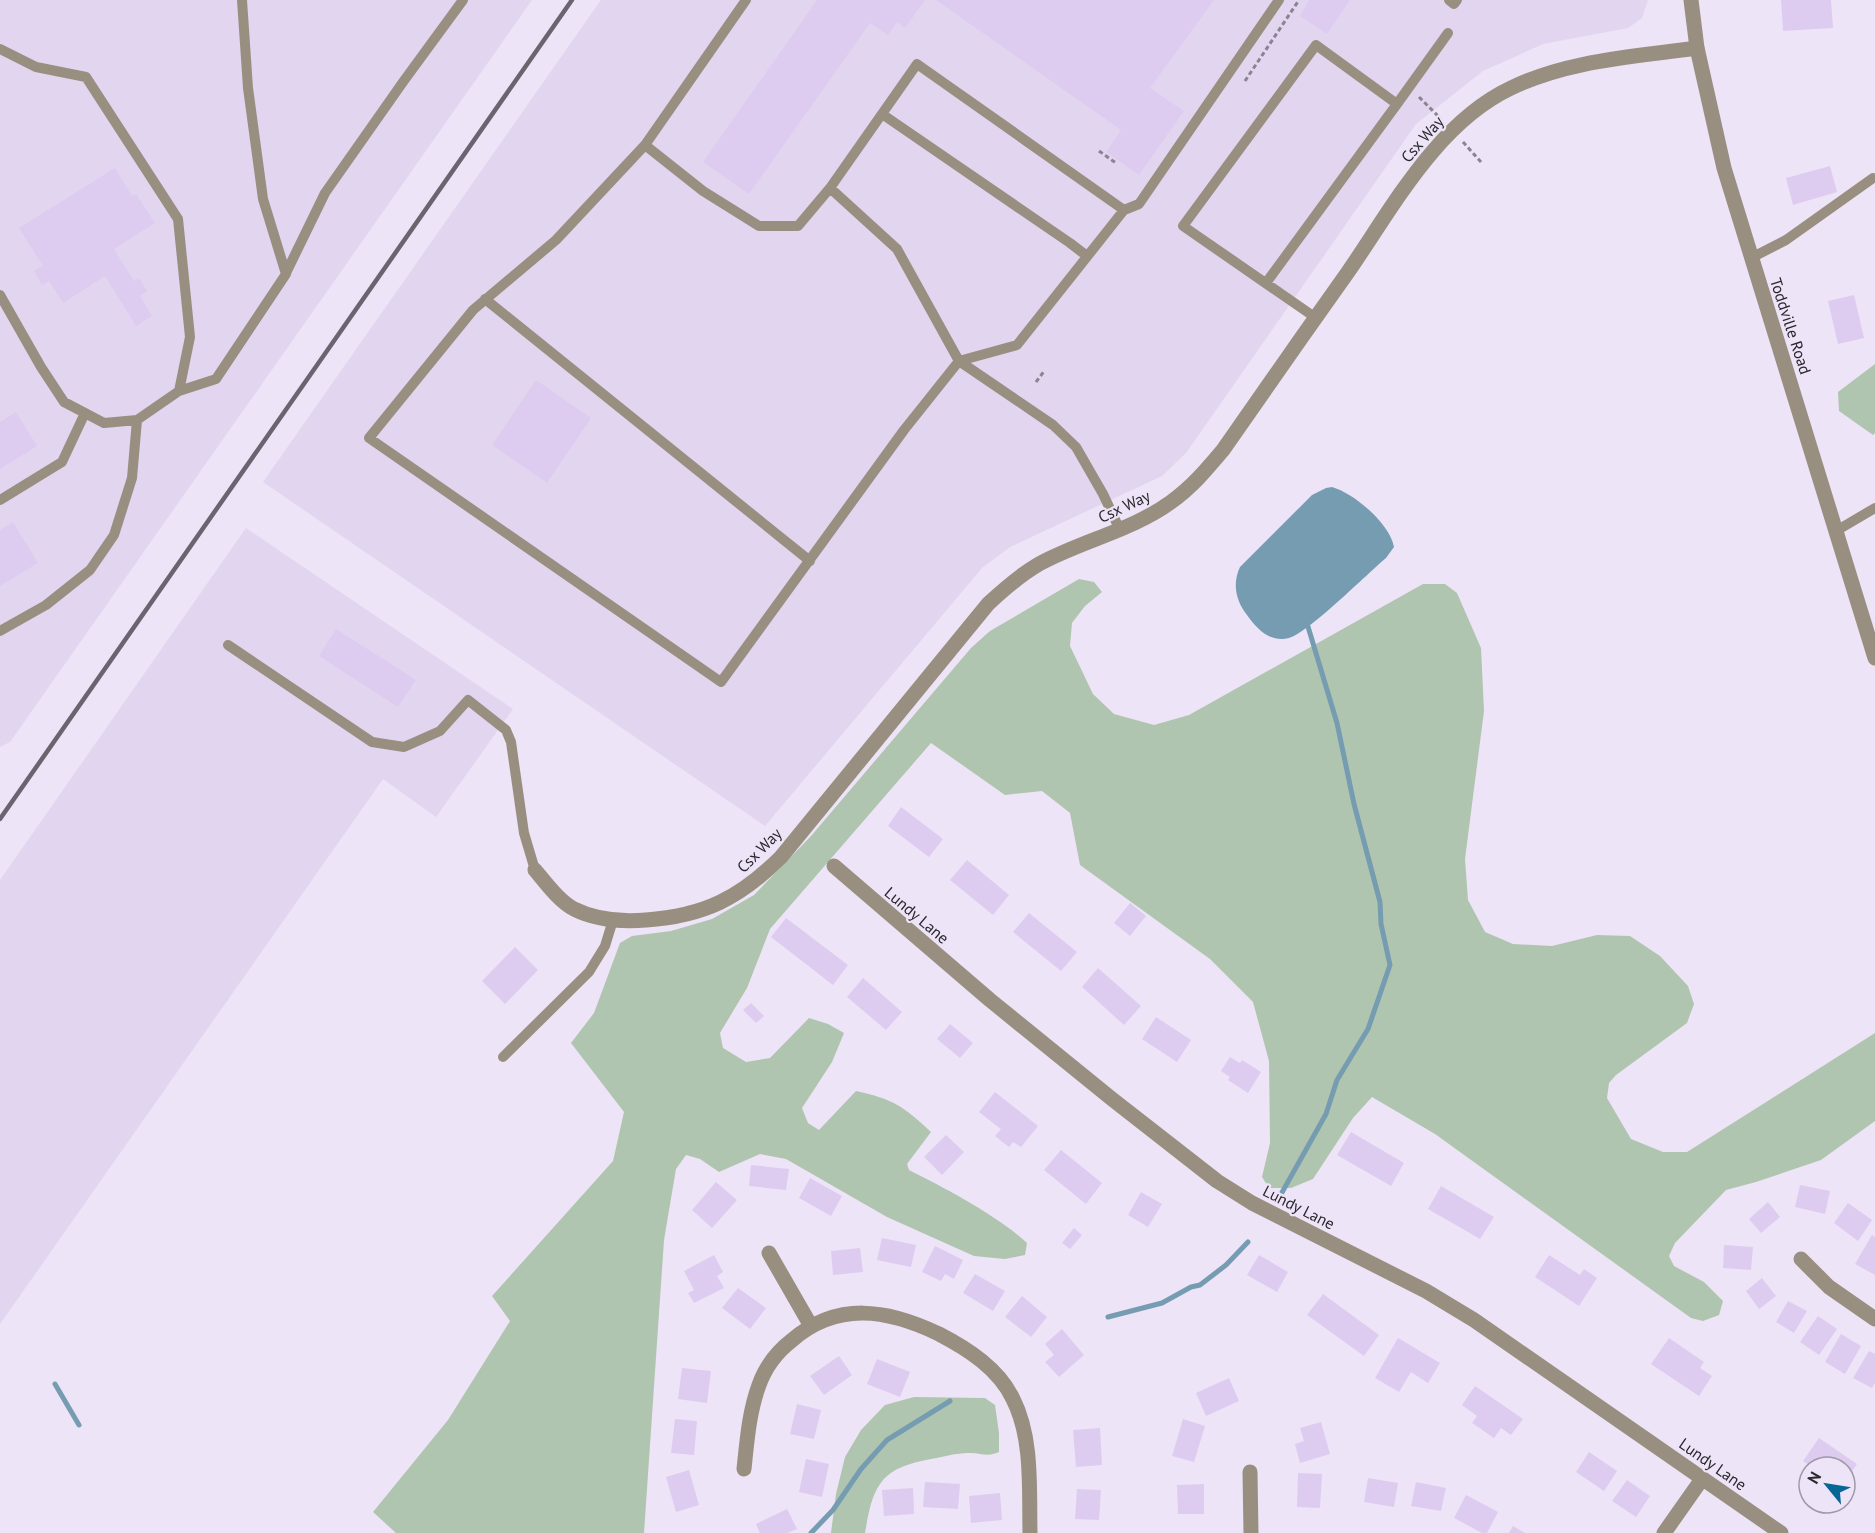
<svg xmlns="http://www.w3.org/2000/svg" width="1875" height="1533" font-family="'PT Sans',sans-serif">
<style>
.built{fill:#e2d5ef}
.green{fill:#b0c5af}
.water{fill:#769cb2}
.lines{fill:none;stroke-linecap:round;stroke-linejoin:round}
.stream{stroke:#769cb2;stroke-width:5}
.building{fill:#deccf0}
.path{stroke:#8a8491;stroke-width:3;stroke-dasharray:4.5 3;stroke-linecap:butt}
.service{stroke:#998f81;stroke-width:10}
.minor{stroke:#998f81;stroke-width:15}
.tertiary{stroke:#998f81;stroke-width:15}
.rail{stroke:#69646f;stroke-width:4.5}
.labels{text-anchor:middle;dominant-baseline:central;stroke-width:4.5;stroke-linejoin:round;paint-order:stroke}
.street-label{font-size:16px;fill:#2b272e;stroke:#ede4f7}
</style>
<rect width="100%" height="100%" fill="#ede4f7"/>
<!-- built -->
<path class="built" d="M0,0H532L10,742L0,747Z
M601,0H1648L1642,18L1628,28L1543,44L1483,71L1416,124L1186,453L1162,476L1010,547L982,568L765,826L263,482Z
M246,528L513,709L436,817L383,779L0,1324V880Z"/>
<!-- green -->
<path class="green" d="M1875,364V433L1873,435L1839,411L1838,392Z
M1079,579L1094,582L1102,592L1085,606L1072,623L1070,646L1093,694L1114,714L1154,725L1189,715L1423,584H1445L1457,593L1481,648L1484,711L1465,859L1468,900L1485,932L1513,944L1552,946L1597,935L1630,936L1660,956L1688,986L1694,1004L1687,1023L1616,1075L1609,1083L1607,1098L1631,1139L1663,1152H1687L1875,1033V1121L1821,1160L1756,1182L1726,1190L1675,1243L1669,1256L1674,1266L1704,1282L1723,1301L1719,1315L1703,1321L1691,1318L1435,1134L1372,1097L1353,1118L1313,1179L1291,1188H1269L1262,1177L1270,1143L1269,1061L1253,1002L1210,959L1080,865L1070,813L1042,791L1005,795L931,743L770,929L747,988L720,1033L723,1048L746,1062L770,1058L809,1018L828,1024L844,1033L832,1062L802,1108L808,1123L819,1130L856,1091C893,1099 903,1106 931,1132L907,1164L909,1170C945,1188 998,1216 1027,1243L1025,1255L1005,1259L974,1256L887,1217L786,1159L760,1154L719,1172L700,1159L686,1155L676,1169L664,1240L644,1533H396L373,1512L448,1420L510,1321L492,1296L613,1161L624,1112L571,1043L594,1013L620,943L632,936L671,931L712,919L754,895L811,836L971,648L990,631Z
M914,1397L985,1398L995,1405L999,1433V1452C986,1458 981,1452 968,1453C956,1453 943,1457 931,1459C881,1468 873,1484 865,1533H831L836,1494L845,1457L861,1430L885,1405Z"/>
<!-- water -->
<path class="water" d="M1332,487C1354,493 1390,524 1394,547L1386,558C1368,573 1308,633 1289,638C1270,643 1257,629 1247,615C1236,601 1232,584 1240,567L1312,495L1326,488Z"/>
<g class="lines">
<!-- stream -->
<path class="stream" d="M1280,1196L1326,1114L1337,1080L1368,1029L1390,965L1381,924L1380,902L1354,804L1337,723L1306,620
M1108,1317L1162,1303L1191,1287L1200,1285L1226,1265L1248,1242
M55,1384L79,1425
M811,1533L833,1510L861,1469L887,1440L950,1401"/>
</g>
<!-- building -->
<path class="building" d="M817,0H925L905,28L897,22L888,35L870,23L749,194L703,162Z
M936,0H1214L1150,88L1184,111L1139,175L1106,152L1121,130Z
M1309,0H1350L1327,34L1300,16Z
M1781,0H1831L1833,28L1783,31Z
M1830,166L1837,192L1793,205L1786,178Z
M115,168L132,196L136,194L155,223L114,249L134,281L139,278L147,291L140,296L152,316L136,326L105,276L63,303L49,281L42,285L34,271L43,266L19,228Z
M1854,295L1864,338L1838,344L1828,301Z
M536,380L591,418L547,483L492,445Z
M16,412L37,446L0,469V422Z
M13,522L38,563L0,586V530Z
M336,629L416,680L398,707L319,656Z
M901,807L943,839L929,857L888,826Z
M967,860L1009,895L993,915L950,880Z
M1130,903L1146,916L1130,936L1114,923Z
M1029,913L1077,952L1061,971L1013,932Z
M786,918L848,965L833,985L771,937Z
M515,947L538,970L505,1004L482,981Z
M1098,968L1141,1006L1124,1025L1082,987Z
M863,978L902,1012L886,1030L847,997Z
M751,1003L764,1016L756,1023L743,1010Z
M1156,1017L1191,1040L1177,1062L1142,1039Z
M950,1024L973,1043L960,1058L937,1039Z
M1230,1057L1240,1063L1242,1060L1261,1072L1248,1093L1228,1080L1230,1077L1221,1071Z
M995,1092L1038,1126L1021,1147L1013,1142L1009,1147L995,1136L1001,1129L979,1112Z
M1351,1132L1404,1163L1391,1186L1337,1155Z
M946,1135L964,1152L942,1175L924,1157Z
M1061,1150L1102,1183L1086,1204L1044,1170Z
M751,1165L789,1169L786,1190L749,1186Z
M810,1178L842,1196L831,1216L799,1198Z
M716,1182L737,1200L712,1228L692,1210Z
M1800,1185L1830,1191L1825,1214L1795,1207Z
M1441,1186L1494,1217L1480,1239L1428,1209Z
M1141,1192L1162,1204L1148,1227L1128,1215Z
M1768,1202L1780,1217L1761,1233L1749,1219Z
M1848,1203L1872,1220L1858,1241L1834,1223Z
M1074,1228L1082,1235L1070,1249L1062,1243Z
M1872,1235L1875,1237V1275L1855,1264Z
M882,1238L916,1245L911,1267L877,1260Z
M1724,1245L1753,1247L1751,1270L1723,1268Z
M935,1246L963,1260L954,1279L945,1274L941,1281L922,1272Z
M860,1248L863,1272L833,1275L831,1251Z
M714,1255L723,1272L717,1276L724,1288L694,1303L688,1293L694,1290L684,1271Z
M1259,1255L1288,1272L1277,1292L1247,1275Z
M1549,1255L1580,1275L1584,1269L1597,1278L1579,1306L1535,1277Z
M975,1274L1005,1291L993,1311L963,1293Z
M1762,1278L1776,1296L1759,1309L1746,1291Z
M738,1288L766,1308L750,1329L722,1308Z
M1323,1294L1379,1335L1364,1356L1307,1315Z
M1022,1296L1047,1317L1031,1337L1005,1317Z
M1788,1301L1807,1311L1794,1333L1776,1322Z
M1818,1316L1837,1329L1819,1355L1800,1342Z
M1062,1329L1084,1355L1059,1377L1045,1362L1054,1355L1045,1344Z
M1841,1334L1861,1346L1845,1374L1825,1362Z
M1398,1338L1440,1363L1428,1383L1411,1372L1399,1392L1375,1378Z
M1669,1338L1704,1362L1700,1368L1712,1376L1699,1396L1651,1364Z
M1869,1351L1875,1354V1383L1872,1388L1853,1378Z
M839,1356L852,1375L824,1395L810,1376Z
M877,1359L910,1372L900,1397L867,1384Z
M682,1368L711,1371L707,1403L678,1399Z
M1229,1378L1239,1401L1206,1416L1196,1393Z
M1475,1386L1523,1419L1511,1435L1501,1428L1494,1438L1472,1423L1477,1416L1462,1405Z
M797,1404L821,1410L814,1439L790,1434Z
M675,1419L697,1421L694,1455L671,1453Z
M1183,1419L1205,1426L1194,1462L1172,1456Z
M1321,1422L1330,1454L1300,1463L1295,1444L1304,1441L1300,1428Z
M1100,1428L1102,1465L1076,1467L1073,1430Z
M1819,1438L1857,1464L1845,1481V1467H1812L1803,1461Z
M1589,1452L1617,1471L1604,1491L1576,1472Z
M806,1459L829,1464L822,1497L799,1492Z
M689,1470L699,1505L676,1512L666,1477Z
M1298,1473L1322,1474L1320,1508L1297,1507Z
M1368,1478L1398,1483L1394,1507L1364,1502Z
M1627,1480L1650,1496L1636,1517L1612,1501Z
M925,1482L960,1484L958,1509L923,1507Z
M1416,1482L1446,1488L1441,1511L1411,1506Z
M1204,1484V1514H1178L1177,1485Z
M913,1488L914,1514L884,1516L882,1490Z
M1077,1489L1101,1490L1099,1520L1075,1519Z
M1000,1493L1002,1520L971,1523L969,1496Z
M1466,1495L1498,1512L1487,1533H1482L1454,1518Z
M787,1509L797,1529L787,1533H760L756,1524Z
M1513,1526L1525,1533H1509Z"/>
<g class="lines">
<!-- path -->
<path class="path" d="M1245,81L1299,0
M1419,97L1441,119
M1463,142L1481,162
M1099,151L1116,163
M1036,382L1045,370"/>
<!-- service -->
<path class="service" d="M746,0L645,145L703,191L759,226H798L830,188L897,249L959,361L1053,425L1076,447L1103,494L1119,528
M1449,0L1454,4L1457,0
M0,49L36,67L86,77L178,219L190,337L179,391L137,420L104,423L64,402L41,367L0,295
M882,114L1070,243L1087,256
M645,145L556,240L473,310L369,438L721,682L904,430L959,361L1017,345L1124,210L917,64L830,188
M1124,210L1139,204L1279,0
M1751,258L1786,240L1873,178
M286,273L325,193L403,82L463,0
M1266,283L1397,104
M485,299L810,561
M1316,318L1183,226L1316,45L1397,104L1448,33
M179,391L216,379L286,274L263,199L248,88L242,0
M0,500L62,462L85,413
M1836,531L1875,508
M0,631L46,605L90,570L114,535L132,478L137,420
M228,645L372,742L404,747L440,731L468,700L506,730L511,742L524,833L535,870
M503,1057L589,972L605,946L613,920"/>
<!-- minor -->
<path class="minor" d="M834,866L990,1000L1112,1099L1217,1181L1252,1203L1426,1291L1474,1320L1781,1533
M535,870C546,883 559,901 574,909C596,920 622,922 646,920C704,916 740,898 781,857L988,604C1004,589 1020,575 1039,564C1081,541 1133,530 1171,502C1192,487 1207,469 1223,450C1264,391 1306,331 1348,272C1393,207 1437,123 1511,88C1569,60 1634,57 1697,48
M769,1253L811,1326
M1801,1259L1829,1287L1875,1319
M744,1469C747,1441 749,1412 759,1385C765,1368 777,1352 791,1341C837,1301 887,1309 939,1334C968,1349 999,1369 1013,1399C1033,1438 1029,1490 1030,1533
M1250,1472L1251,1533
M1664,1533L1702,1479"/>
<!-- tertiary -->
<path class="tertiary" d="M1691,0L1697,48L1724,168L1875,658"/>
<!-- rail -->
<path class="rail" d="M0,819L572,0"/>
</g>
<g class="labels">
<!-- street labels -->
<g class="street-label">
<text transform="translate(1422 139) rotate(-49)">Csx Way</text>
<text transform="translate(1791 326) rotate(72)">Toddville Road</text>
<text transform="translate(1124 506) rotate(-25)">Csx Way</text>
<text transform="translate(759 850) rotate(-45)">Csx Way</text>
<text transform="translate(917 915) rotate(40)">Lundy Lane</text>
<text transform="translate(1299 1207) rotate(27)">Lundy Lane</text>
<text transform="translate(1713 1464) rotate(35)">Lundy Lane</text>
</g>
</g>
<!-- north arrow -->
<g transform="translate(1827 1485) rotate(300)"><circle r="28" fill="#ede4f7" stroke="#9f98a7" stroke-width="1.5"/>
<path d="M0-4.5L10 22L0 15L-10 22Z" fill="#076696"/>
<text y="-9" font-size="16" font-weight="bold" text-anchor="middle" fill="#2b272e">N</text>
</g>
</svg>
